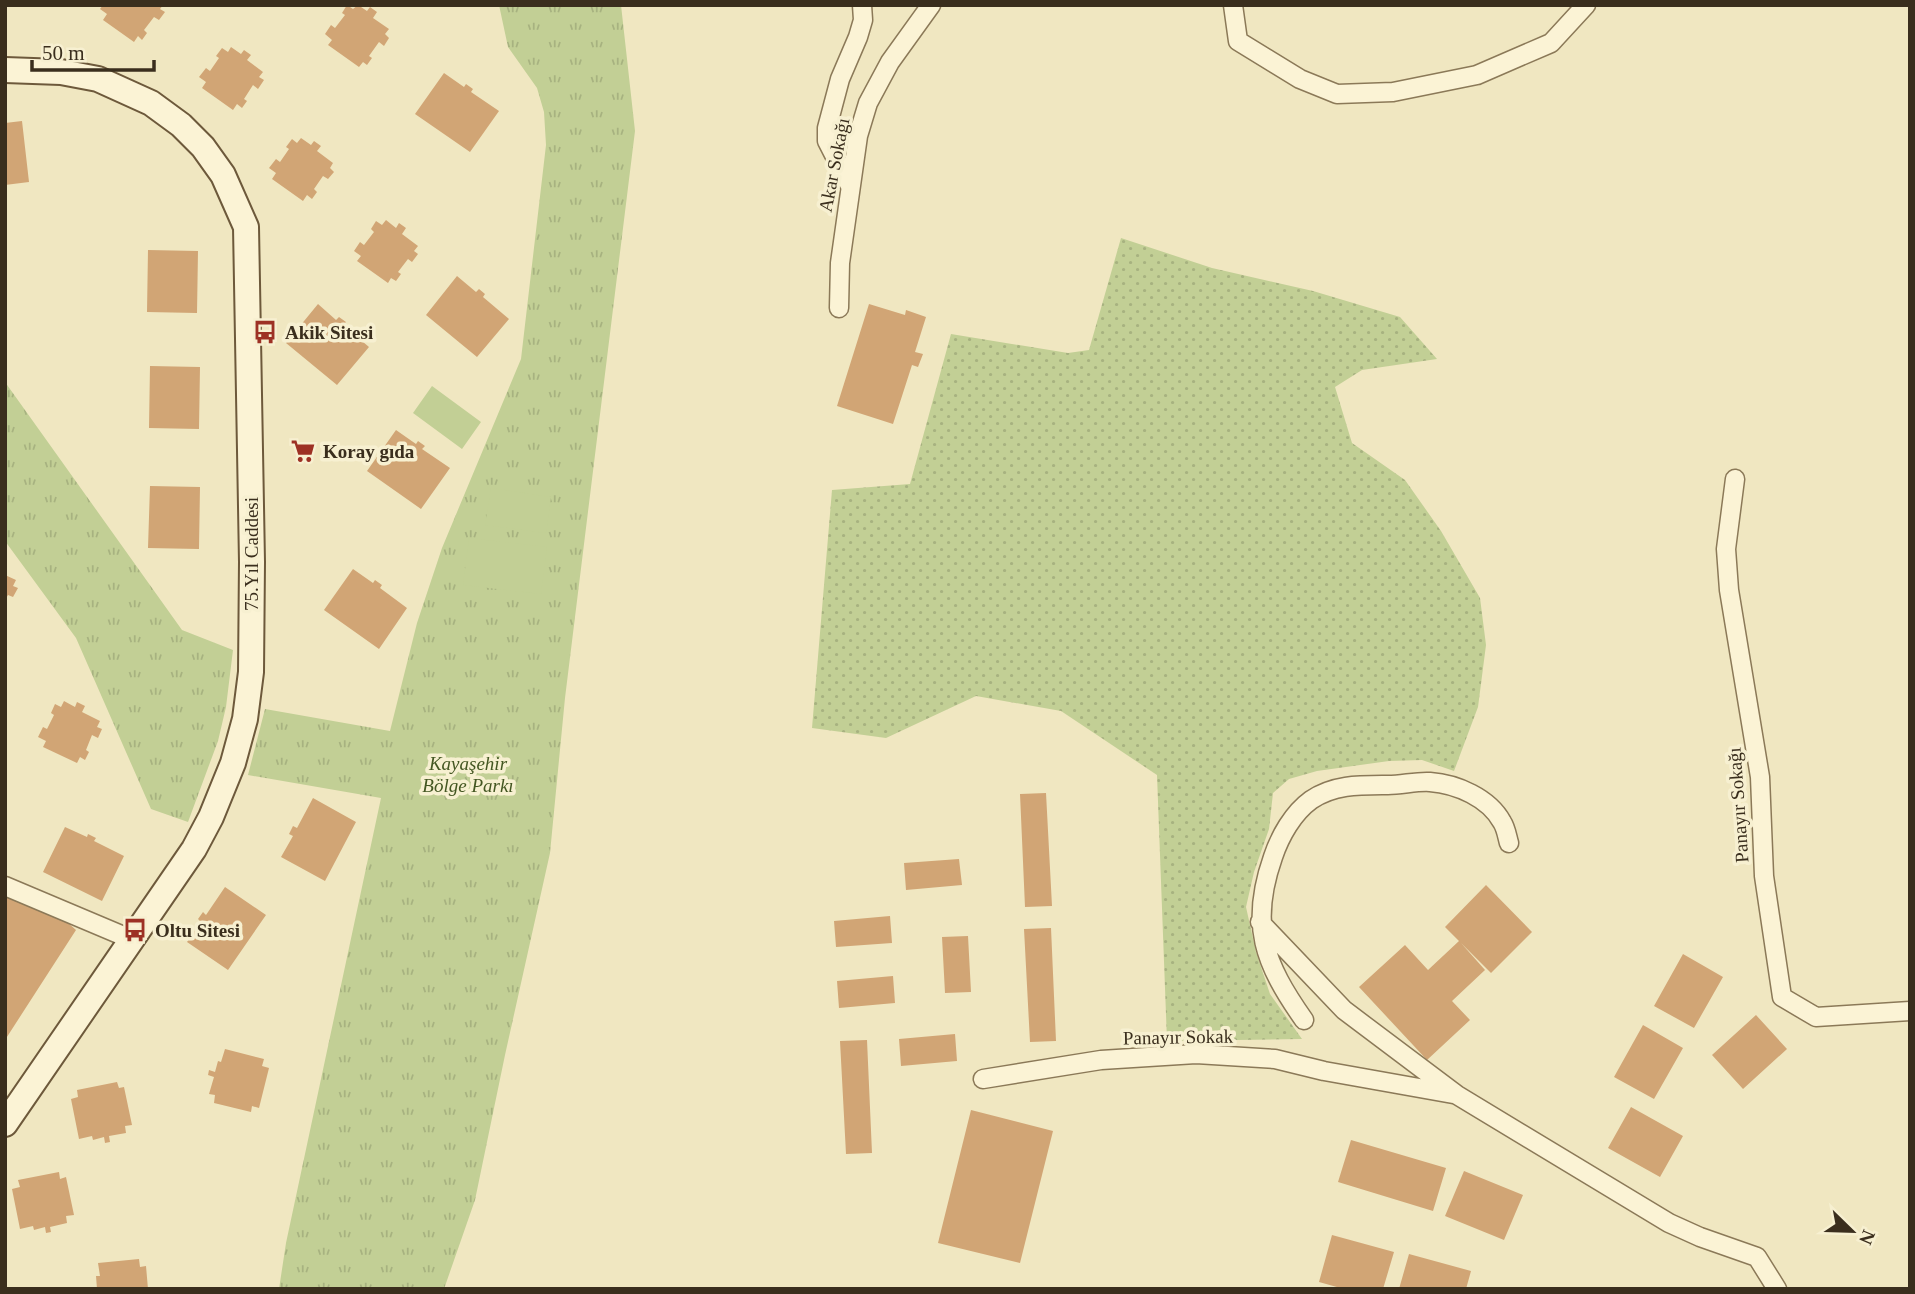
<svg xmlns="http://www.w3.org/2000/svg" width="1915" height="1294" font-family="Georgia,serif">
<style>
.grass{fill:url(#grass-dots)}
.park{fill:url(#park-tufts)}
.pitch{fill:#c2cf95}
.building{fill:#d1a575}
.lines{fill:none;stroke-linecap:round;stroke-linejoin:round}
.street-casing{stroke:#8b7958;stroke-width:21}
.secondary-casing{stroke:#6d593b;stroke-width:28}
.street{stroke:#fbf3d5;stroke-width:18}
.secondary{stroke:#fbf3d5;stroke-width:24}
.labels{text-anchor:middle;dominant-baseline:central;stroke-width:7;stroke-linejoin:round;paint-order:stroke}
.street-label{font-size:19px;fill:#3a2e1d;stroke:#f7f0d1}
.poi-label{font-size:19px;font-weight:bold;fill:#3a2e1d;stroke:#f7f0d1;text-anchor:start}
.park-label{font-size:19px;font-style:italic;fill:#445722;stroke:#f7f0d1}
</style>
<defs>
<pattern id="grass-dots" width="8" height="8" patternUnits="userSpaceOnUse" patternTransform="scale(1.75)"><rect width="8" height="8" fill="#c2cf95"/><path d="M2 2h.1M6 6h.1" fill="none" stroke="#a7b280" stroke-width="1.8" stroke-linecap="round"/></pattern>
<pattern id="park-tufts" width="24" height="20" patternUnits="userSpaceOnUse" patternTransform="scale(1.75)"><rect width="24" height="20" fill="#c2cf95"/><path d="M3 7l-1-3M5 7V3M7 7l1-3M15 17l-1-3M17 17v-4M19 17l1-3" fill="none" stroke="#a7b280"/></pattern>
</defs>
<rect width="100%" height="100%" fill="#f0e7c1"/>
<!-- grass -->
<path class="grass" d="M1121,238L1212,268L1313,291L1400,317L1437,359L1362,370L1335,387L1352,443L1405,480L1441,531L1480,598L1486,645L1478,707L1454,771L1422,760L1389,761L1317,771L1289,779L1273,793L1269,829L1254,872L1246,907L1256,952L1270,994L1302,1039L1167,1041L1157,775L1061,711L976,696L886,738L812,728L832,490L910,484L951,334L1068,353L1089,350Z"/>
<!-- park -->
<path class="park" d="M499,5H621L635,131L565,698L550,853L505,1055L475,1200L444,1289H279L286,1243L381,798L248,775L265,709L390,731L417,623L442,548L521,359L546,145L544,112L537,88L508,47Z
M5,382L182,630L233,650L226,707L218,741L188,822L151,809L76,638L5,541Z"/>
<!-- pitch -->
<path class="pitch" d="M432,386L481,422L462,449L413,413Z
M491,488L551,497L546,533L485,525Z
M469,538L547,547L541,594L463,585Z"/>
<!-- building -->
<path class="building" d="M103,5H163L160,9L165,12L159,20L154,17L144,30L147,33L142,40L138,36L134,42L103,20L107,14L100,9Z
M347,5L353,9L358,5L367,11L370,7L377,12L373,18L389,29L385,34L389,38L384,46L379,42L369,56L372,58L367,65L363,62L359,67L328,45L332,40L325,34L331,25L335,28L345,15L342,13Z
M231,47L241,54L244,50L251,55L247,60L263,72L259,77L264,80L258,89L253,85L244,99L247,101L242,108L237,104L233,110L202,88L206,82L199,77L206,68L210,71L219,58L216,56L222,48L228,52Z
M444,73L464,87L466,84L473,89L471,92L499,111L470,152L415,114Z
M22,121L29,182L5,185V123Z
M301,138L311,145L314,141L321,146L317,151L333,163L330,168L334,172L328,179L323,176L314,189L317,192L312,199L307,195L303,201L272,179L276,173L269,168L276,159L280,162L289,149L286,147L292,139L297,143Z
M386,220L396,228L399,223L406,228L402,234L418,246L414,251L418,254L412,262L408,259L398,272L401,274L396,281L391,278L388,283L357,261L361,256L354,251L360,242L364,245L374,232L371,229L376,221L382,225Z
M148,250L198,251L197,313L147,312Z
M457,276L476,292L479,289L485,294L483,297L509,319L477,357L426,315Z
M318,304L336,320L339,317L346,322L343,325L369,347L337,385L286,343Z
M869,304L905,315L906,310L926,317L915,352L923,354L918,367L912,365L893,424L837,406Z
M150,366L200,367L199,429L149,428Z
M396,430L416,444L418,441L425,446L422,449L450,468L421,509L367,471Z
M150,486L200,487L199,549L148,548Z
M353,569L373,583L375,580L382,585L380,588L407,608L379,649L324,610Z
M5,575L16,580L13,586L18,588L13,597L8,595L5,600Z
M64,701L75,707L77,702L85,706L82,712L100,721L97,727L102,729L98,738L92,735L86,750L89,752L85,760L80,757L77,763L43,747L46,741L38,737L43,727L47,729L54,715L51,713L55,704L61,707Z
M1046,793L1052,906L1025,907L1020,794Z
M313,798L356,822L325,881L281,857L293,836L289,834L293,826L297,828Z
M65,827L87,837L88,834L96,838L94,841L124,856L102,901L43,872Z
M959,859L962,885L906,890L904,863Z
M1486,885L1532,932L1491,973L1461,943L1485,970L1452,1001L1470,1020L1427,1060L1359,987L1405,945L1428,970L1459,941L1445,927Z
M225,887L266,915L228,970L187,942L201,922L198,919L203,912L206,915Z
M5,895L66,921L76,930L5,1040Z
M890,916L892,943L836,947L834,921Z
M1051,928L1056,1041L1030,1042L1024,929Z
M968,936L971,992L945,993L942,937Z
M1683,954L1723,977L1694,1028L1654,1006Z
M893,976L895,1003L839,1008L837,981Z
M1756,1015L1787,1049L1743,1089L1712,1055Z
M1643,1025L1683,1048L1654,1099L1614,1077Z
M955,1034L957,1061L901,1066L899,1039Z
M867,1040L872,1153L846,1154L840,1041Z
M225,1049L264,1059L262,1066L269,1068L259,1108L252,1106L251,1112L214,1103L215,1095L209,1094L214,1077L208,1075L209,1070L215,1072L218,1061L221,1062Z
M117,1082L119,1088L124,1087L132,1125L125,1126L126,1133L109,1136L110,1142L105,1143L104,1137L93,1140L92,1136L79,1139L71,1099L78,1097L77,1090Z
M1631,1107L1683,1136L1660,1177L1608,1148Z
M971,1110L1053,1131L1020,1263L938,1243Z
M1351,1140L1446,1168L1433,1211L1338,1182Z
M1464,1171L1523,1195L1504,1240L1445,1216Z
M59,1172L60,1179L66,1177L74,1215L66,1216L67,1223L50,1227L51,1232L46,1233L45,1227L34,1230L33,1226L20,1229L12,1189L20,1187L18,1180Z
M1332,1235L1394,1252L1383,1289H1344L1319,1282Z
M1409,1254L1471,1271L1466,1289H1399Z
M139,1259L140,1267L146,1266L148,1289H97L96,1276H100L98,1263Z"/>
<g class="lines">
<!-- street casing -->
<g class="street-casing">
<path id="street" d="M1233,5L1238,41L1300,79L1337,94L1393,92L1477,75L1551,43L1586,5
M850,186L827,141V128L840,79L858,37L863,20L862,5
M839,308L840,263L858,136L868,103L890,62L931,5
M1735,479L1726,549L1729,590L1760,777L1764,876L1782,997L1816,1017L1910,1011
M5,886L133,940
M1260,922L1344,1010L1457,1095L1669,1223L1700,1237L1757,1257L1777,1289
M1304,1020C1264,963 1249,925 1273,857C1280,836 1293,813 1311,800C1334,784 1361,785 1388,785C1402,785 1417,781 1430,782C1457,784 1489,798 1502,822C1506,828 1507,836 1509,843
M983,1079L1101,1060L1196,1054L1275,1059L1324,1071L1453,1094"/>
</g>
<!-- secondary casing -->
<g class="secondary-casing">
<path id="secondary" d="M5,70L61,72L98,79L151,103L181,125L203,147L223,175L246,227L252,562L251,672L245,719L233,763L211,817L194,849L5,1124"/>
</g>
<!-- street -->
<use href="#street" class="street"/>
<!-- secondary -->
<use href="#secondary" class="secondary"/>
</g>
<!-- icons -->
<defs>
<g id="bus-bare" transform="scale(1.89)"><path d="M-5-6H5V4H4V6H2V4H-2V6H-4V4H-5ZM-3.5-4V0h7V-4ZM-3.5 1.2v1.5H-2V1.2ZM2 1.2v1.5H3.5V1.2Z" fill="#9d3124" stroke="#f7f0d1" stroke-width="2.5" paint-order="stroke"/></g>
<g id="supermarket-bare" transform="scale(1.89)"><path d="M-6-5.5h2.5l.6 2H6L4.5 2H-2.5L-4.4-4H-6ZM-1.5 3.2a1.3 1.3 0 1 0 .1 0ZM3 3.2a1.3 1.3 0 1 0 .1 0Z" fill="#9d3124" stroke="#f7f0d1" stroke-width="2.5" paint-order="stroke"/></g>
</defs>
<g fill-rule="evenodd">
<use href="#bus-bare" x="265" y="332"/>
<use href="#supermarket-bare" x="303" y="451"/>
<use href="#bus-bare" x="135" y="930"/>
</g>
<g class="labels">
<!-- street labels -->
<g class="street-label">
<text transform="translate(834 165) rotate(-79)">Akar Sokağı</text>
<text transform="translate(251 554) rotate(-90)">75.Yıl Caddesi</text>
<text transform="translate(1738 805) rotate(-94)">Panayır Sokağı</text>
<text transform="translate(1178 1037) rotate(-1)">Panayır Sokak</text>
</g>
<!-- poi labels -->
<g class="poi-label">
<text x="285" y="332">Akik Sitesi</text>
<text x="323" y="451">Koray gıda</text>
<text x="155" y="930">Oltu Sitesi</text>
</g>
<!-- park labels -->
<g class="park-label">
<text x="468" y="763">Kayaşehir<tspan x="468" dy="22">Bölge Parkı</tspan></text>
</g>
</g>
<!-- border -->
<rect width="1915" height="1294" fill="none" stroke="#3a2e1d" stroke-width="14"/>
<!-- north arrow -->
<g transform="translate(1852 1231) rotate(113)" stroke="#f7f0d1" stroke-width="5" paint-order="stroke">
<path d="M0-5L12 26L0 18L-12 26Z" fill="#3a2e1d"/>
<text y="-10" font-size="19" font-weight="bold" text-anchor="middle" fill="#3a2e1d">N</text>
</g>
<!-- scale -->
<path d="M32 60v10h122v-10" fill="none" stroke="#3a2e1d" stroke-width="3.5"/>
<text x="42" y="60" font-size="21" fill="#3a2e1d" stroke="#f7f0d1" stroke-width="5" paint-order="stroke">50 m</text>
</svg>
